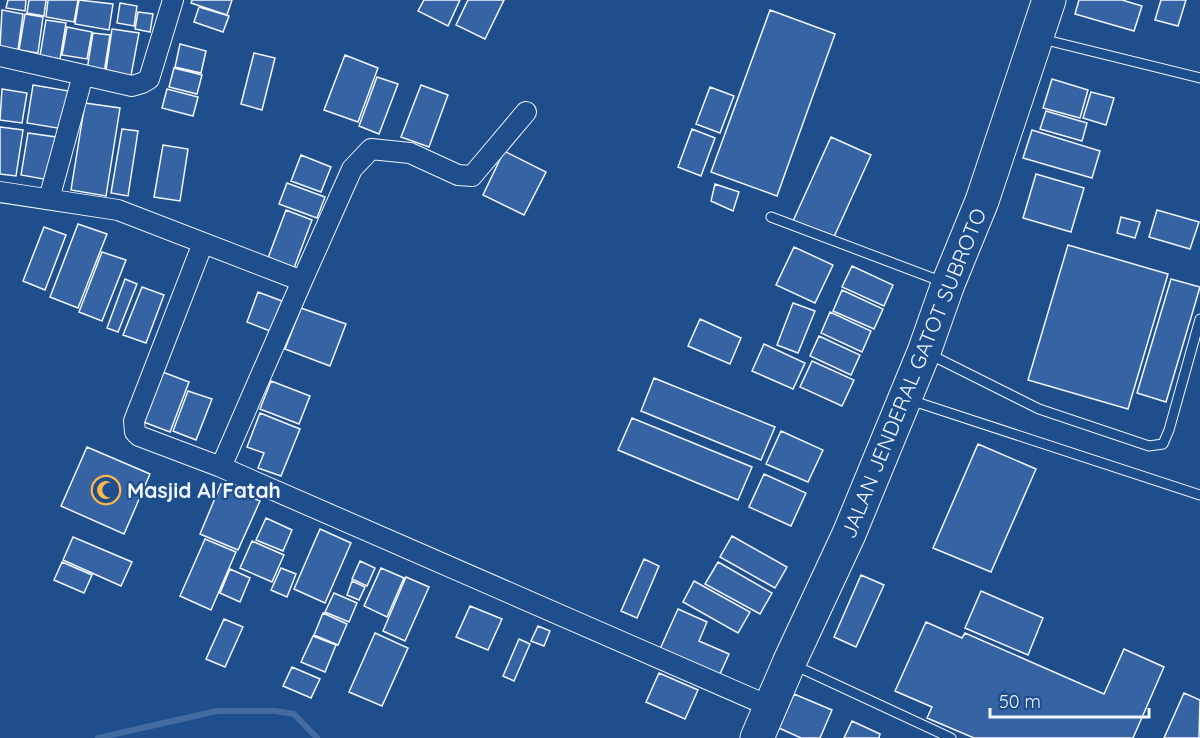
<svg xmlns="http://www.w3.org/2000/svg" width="1200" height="738" font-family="Quicksand,sans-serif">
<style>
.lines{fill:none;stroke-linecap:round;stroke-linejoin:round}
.stream{stroke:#446ba0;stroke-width:6}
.building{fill:#3563a3;stroke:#f2f6ff;stroke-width:1.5}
.lane-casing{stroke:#f2f6ff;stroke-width:11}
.street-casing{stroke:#f2f6ff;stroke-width:22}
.highway-casing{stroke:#f2f6ff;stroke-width:35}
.lane{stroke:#1f4e8c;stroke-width:9}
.street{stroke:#1f4e8c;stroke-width:20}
.highway{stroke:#1f4e8c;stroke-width:33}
.labels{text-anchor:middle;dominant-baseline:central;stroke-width:4.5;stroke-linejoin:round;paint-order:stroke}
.street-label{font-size:21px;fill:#f2f6ff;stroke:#1f4e8c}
.poi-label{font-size:21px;font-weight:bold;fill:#f2f6ff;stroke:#1f4e8c;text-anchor:start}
</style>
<rect width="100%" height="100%" fill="#1f4e8c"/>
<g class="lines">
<!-- stream -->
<path class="stream" d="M98,738L217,711H275L294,714L317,738"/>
</g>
<!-- building -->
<path class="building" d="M8,0H26L25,11L6,8Z
M29,0H46L44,16L27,13Z
M48,0H78L74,22L46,17Z
M79,0L113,4L109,30L75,24Z
M192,0H232L227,15L191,3Z
M424,0H460L448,26L418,11Z
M468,0H504L485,39L456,25Z
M1079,0H1122L1142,6L1134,31L1075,14Z
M1161,0H1186L1178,26L1155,20Z
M120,3L137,6L134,26L117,23Z
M199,7L229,16L223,32L194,22Z
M2,10L23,14L18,50L0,47Z
M770,10L835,34L777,196L711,172Z
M138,12L153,14L150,32L135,29Z
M25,14L43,17L38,53L19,50Z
M46,20L66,23L60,59L40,56Z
M67,27L92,32L87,59L62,55Z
M112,29L139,33L130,81L105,77Z
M93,33L110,35L104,73L87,70Z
M180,44L206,51L201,73L175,67Z
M254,53L275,58L262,110L241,104Z
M345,55L378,68L358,122L324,110Z
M174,68L202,75L197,94L169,87Z
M377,77L398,84L379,134L359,126Z
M1052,79L1088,90L1080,118L1043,108Z
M33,85L69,91L63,129L27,123Z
M421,85L448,95L429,147L401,137Z
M710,87L734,96L720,133L696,124Z
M2,89L27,93L22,123L0,120Z
M167,89L198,97L193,116L162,108Z
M1091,92L1114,98L1106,125L1083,118Z
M85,103L120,108L106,196L71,190Z
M1046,111L1087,123L1082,141L1040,129Z
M0,127L23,130L16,176L0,174Z
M122,129L138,131L128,196L111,193Z
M692,129L715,138L701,176L678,167Z
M1032,130L1100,151L1092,178L1023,158Z
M28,133L56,137L49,180L21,175Z
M831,137L871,155L833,239L793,221Z
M163,145L188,149L180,201L154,197Z
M504,151L546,172L524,215L483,195Z
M301,155L331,167L321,192L291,181Z
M1036,174L1084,188L1071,232L1023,218Z
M287,183L325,197L317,218L279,204Z
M715,184L739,192L733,211L711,201Z
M286,210L312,220L294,268L268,258Z
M1157,210L1199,222L1190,249L1149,237Z
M1121,217L1140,222L1135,238L1117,233Z
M78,224L107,234L78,308L50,297Z
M44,227L66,235L45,290L23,281Z
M1068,245L1168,274L1128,409L1028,380Z
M794,247L833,265L815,303L776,285Z
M102,252L126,260L102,321L79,312Z
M852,266L893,285L884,306L842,287Z
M125,279L137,284L118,332L107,328Z
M1171,279L1200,287L1166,402L1137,393Z
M142,287L164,295L146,343L123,335Z
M842,290L883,309L874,329L833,311Z
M258,292L282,301L270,331L247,322Z
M793,303L815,311L798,353L777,345Z
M301,308L346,324L330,366L285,349Z
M830,312L871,331L862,352L821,333Z
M700,319L741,338L730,364L688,346Z
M819,336L860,355L851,375L810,356Z
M764,344L805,363L793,389L752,371Z
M812,361L854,380L842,406L800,387Z
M160,371L189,382L170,432L141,421Z
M654,378L775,427L761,460L641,411Z
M271,381L310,396L299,424L260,409Z
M188,391L212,399L196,440L173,431Z
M260,413L300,429L281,476L258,468L264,453L247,447Z
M632,418L752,467L738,500L618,450Z
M781,431L823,450L808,482L766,464Z
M978,444L1036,469L991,572L933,548Z
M87,447L150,474L124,534L61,506Z
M764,474L806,493L791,526L749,507Z
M221,484L260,501L238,550L200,534Z
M266,518L292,530L283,551L256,540Z
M320,529L351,543L325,603L294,589Z
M732,536L787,567L775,588L720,557Z
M73,537L132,562L121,586L63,560Z
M205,539L236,552L211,610L180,596Z
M252,541L284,555L272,582L240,568Z
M644,559L659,566L637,618L621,611Z
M360,561L375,568L367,586L352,579Z
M62,562L92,575L84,593L54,580Z
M718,562L772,593L760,614L705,584Z
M281,568L296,574L287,597L271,590Z
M381,568L404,578L387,617L364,606Z
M230,569L250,578L240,602L220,593Z
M861,575L884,585L856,647L834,637Z
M406,577L429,587L405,641L383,631Z
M352,581L365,587L359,600L347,595Z
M694,581L750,612L738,633L683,602Z
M981,591L1043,618L1028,655L965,628Z
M334,593L357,603L349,622L325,612Z
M470,606L502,619L488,650L456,637Z
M678,609L707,622L699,641L729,654L720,674L660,649Z
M323,613L347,624L338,645L314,635Z
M224,619L243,627L225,667L206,659Z
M926,622L962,638L965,633L1104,694L1124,649L1164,667L1133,738H974L927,718L932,707L895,691Z
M538,626L550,631L544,646L531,641Z
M375,633L408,648L382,706L349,692Z
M313,636L336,645L325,672L301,662Z
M519,639L530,644L514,681L503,676Z
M292,667L320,679L311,698L283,686Z
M659,673L698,690L685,719L646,702Z
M1184,693L1200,700L1199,738H1164Z
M794,694L832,710L820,738H801L779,728Z
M852,721L880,734L879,738H844Z"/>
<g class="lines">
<!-- lane casing -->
<g class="lane-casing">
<path id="lane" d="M1042,39L1200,78
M771,217L943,282
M929,354L1039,409L1149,446L1163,444L1169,430L1200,319
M910,400L1200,495
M794,665L951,738"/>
</g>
<!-- street casing -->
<g class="street-casing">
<path id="street" d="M0,56L132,86L142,83L149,79L173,0
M0,192L118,210L302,281L221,467L771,707
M49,199L83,75
M203,243L134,421L135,432L139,436L221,467
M302,281L352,169L371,149L410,153L458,175L472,176L526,112"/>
</g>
<!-- highway casing -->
<g class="highway-casing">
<path id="highway" d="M757,738L789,663L849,534L924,352L948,284L982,201L1049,0"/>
</g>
<!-- lane -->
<use href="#lane" class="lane"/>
<!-- street -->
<use href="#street" class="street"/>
<!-- highway -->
<use href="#highway" class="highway"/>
</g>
<!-- icons -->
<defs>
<g id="mosque-ring" transform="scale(1.5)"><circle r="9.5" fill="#1f4e8c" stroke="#ffb74d" stroke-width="1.5"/><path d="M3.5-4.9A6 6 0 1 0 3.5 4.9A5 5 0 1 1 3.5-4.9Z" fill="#ffb74d"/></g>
</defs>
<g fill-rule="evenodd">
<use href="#mosque-ring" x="106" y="490"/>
</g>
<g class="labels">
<!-- street labels -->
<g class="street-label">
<text transform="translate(913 373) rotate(-68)">JALAN JENDERAL GATOT SUBROTO</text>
</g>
<!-- poi labels -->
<g class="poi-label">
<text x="127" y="490">Masjid Al Fatah</text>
</g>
</g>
<!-- scale -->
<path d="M990 708v9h159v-9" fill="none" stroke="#f2f6ff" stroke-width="3"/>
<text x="999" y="708" font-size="18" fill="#f2f6ff" stroke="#1f4e8c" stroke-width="4.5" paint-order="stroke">50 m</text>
</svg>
